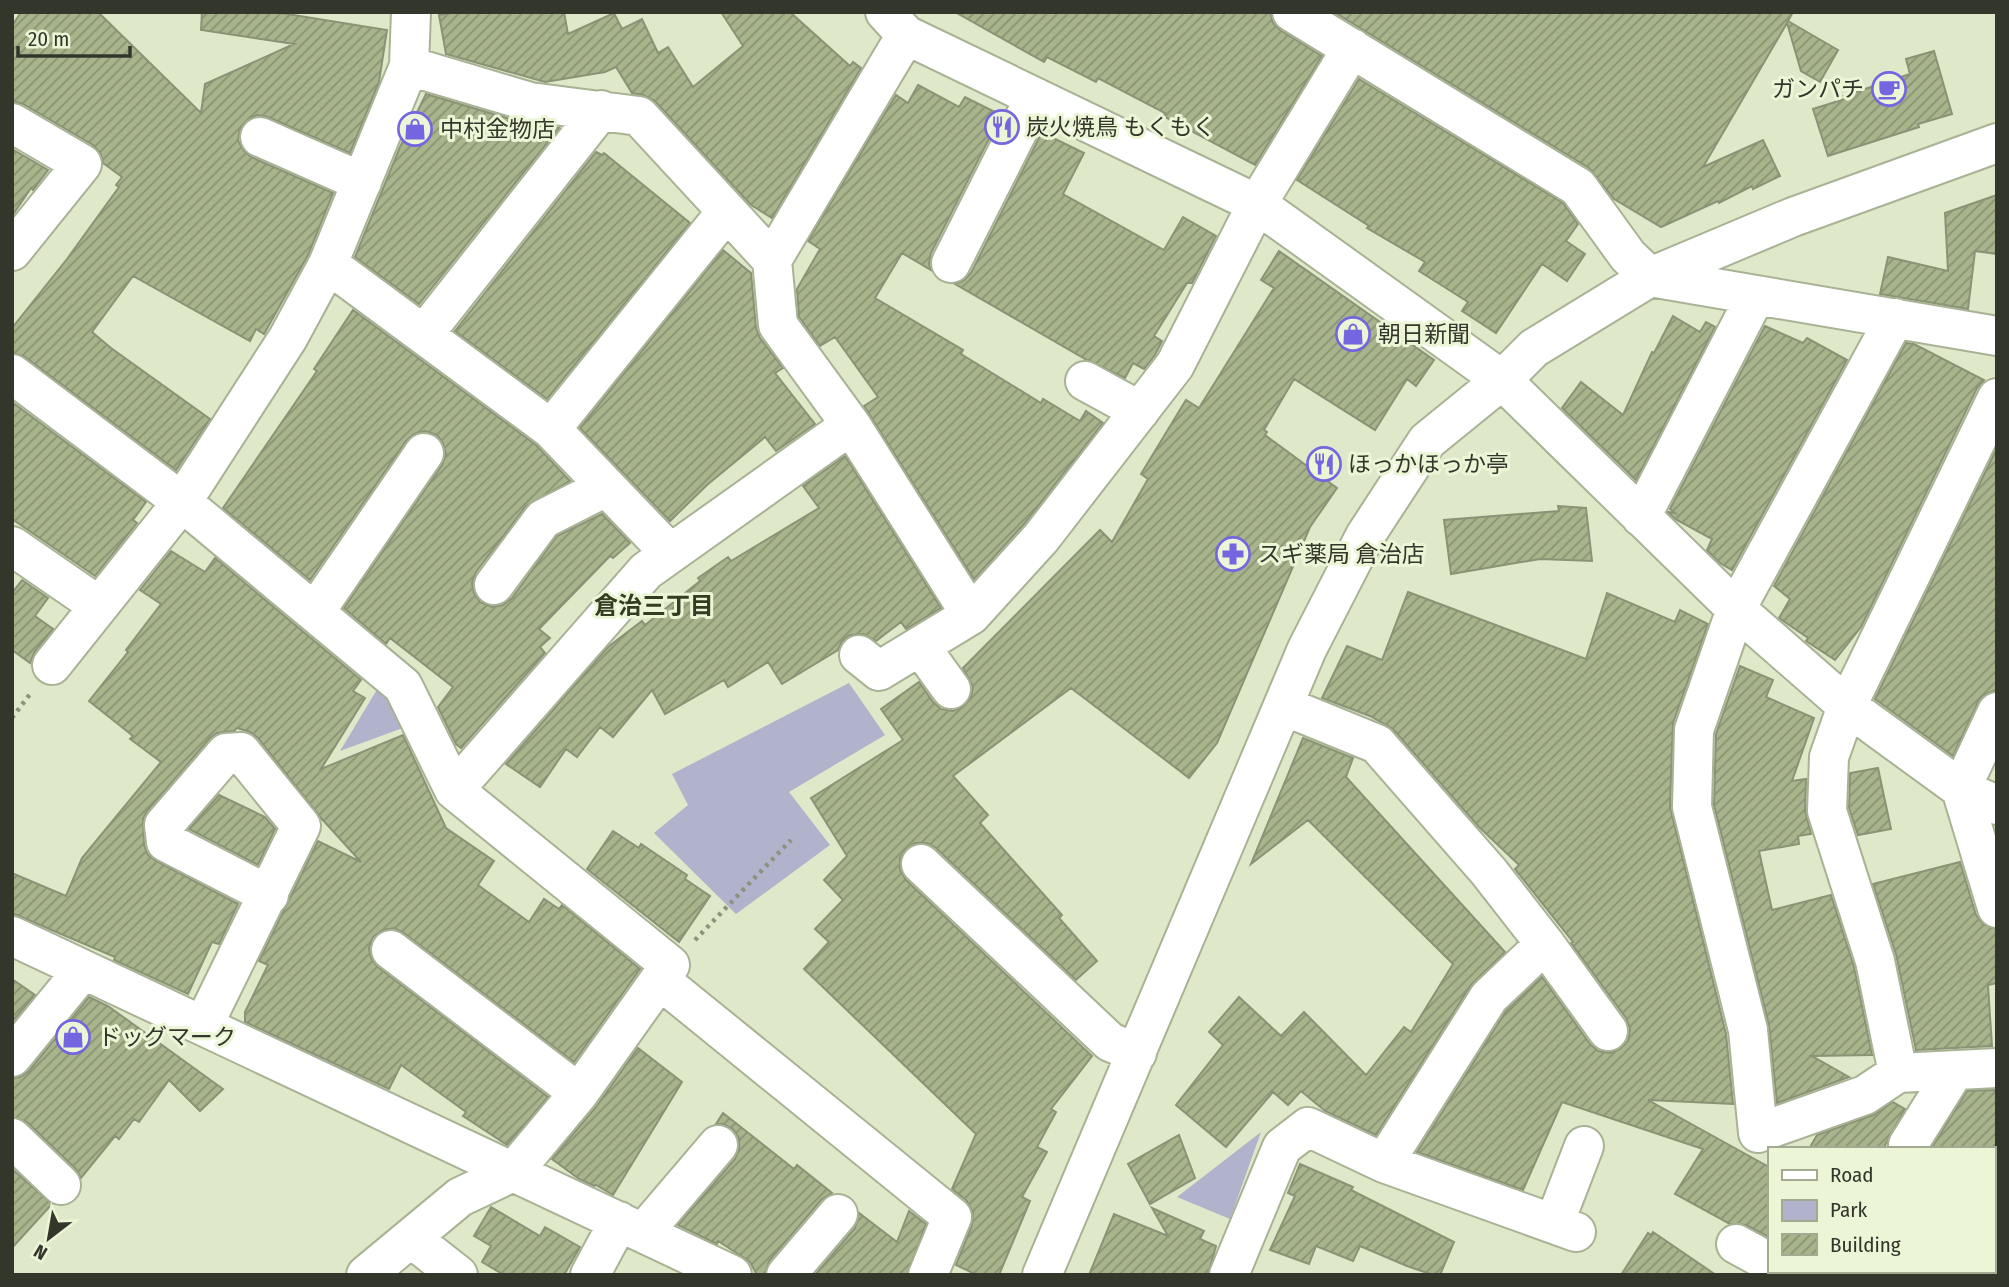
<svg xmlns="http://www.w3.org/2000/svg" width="2009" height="1287" font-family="'Fira Sans Condensed','Noto Sans JP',sans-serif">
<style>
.park{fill:#b1b2cb}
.building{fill:url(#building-hatch);stroke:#899376;stroke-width:2}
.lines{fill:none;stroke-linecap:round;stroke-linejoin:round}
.minor-casing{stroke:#a8b294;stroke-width:42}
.path{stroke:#8b927d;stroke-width:4.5;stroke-dasharray:3.5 5;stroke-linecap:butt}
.minor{stroke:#fff;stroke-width:38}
.labels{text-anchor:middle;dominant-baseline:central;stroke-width:6;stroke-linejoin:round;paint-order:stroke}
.poi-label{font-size:23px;fill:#33372b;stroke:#ecf6d7;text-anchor:start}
.neighbourhood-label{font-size:24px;font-weight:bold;fill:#343c22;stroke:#ecf6d7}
</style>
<defs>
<pattern id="building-hatch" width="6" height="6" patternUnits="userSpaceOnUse" patternTransform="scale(1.75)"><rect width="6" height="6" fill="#a7b48c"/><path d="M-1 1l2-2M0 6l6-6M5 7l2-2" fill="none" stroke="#899373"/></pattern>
</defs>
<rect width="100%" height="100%" fill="#dfe9ca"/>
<!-- park -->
<path class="park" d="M381,683L411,725L340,751Z
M849,683L885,735L789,792L830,845L736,914L654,833L688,805L672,774Z
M1261,1132L1230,1219L1177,1197Z"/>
<!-- building -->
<path class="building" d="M21,12H98L201,113L205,84L294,44L201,30L202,12H275L387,30L379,82L350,153L268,117L257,115L248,119L240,129L238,140L243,150L251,157L333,193L308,255L264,334L256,329L250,341L133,276L92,332L111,348L210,419L176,470L25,357L12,353V328L67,259L119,187L116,185L122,177L103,163L101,154L93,145L23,104L12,101V26Z
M458,12H564L568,34L614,13L622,29L642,19L658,53L668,47L693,87L743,46L721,12H790L850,66L853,62L861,68L772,218L751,205L655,101L643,95L632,93L616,67L605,72L545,82L446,54L439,15Z
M955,12H1270L1273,23L1280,30L1322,56L1255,165L1163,116L1165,113L1098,78L1096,82L1047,57L1044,62Z
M1334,12H1793L1788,21L1838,50L1820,82L1801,71L1787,23L1703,167L1763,140L1780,176L1753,189L1752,186L1719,203L1718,201L1661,227L1614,199L1589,168Z
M1934,51L1952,114L1918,124L1919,127L1828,156L1813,109L1848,98L1844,96L1910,74L1906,59Z
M1359,79L1563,203L1578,224L1566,241L1585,254L1567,281L1542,264L1496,333L1462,311L1468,302L1419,271L1425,262L1367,228L1369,226L1297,180Z
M918,85L959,107L965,97L1001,115L931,253L929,264L931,270L902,253L875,298L963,350L961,354L1041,403L1043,399L1080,421L1086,411L1103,423L1024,524L974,579L864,406L878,397L835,337L820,346L799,317L797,289L820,249L808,241L896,95L908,103Z
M426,94L524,123L559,128L419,304L355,257L400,147Z
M1045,134L1084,153L1063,194L1164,250L1183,217L1216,236L1192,283H1187L1154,336L1162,341L1155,355L1144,369L1133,363L1125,378L1087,360L955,284L963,281L971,273L1040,136L1044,138Z
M12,149L48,170L33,190L31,188L12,216Z
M596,152L602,155L604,153L690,223L547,399L455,331Z
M1997,195V254L1975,251L1968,309L1880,294L1888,257L1948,271L1945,213Z
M723,250L751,273L756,328L760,338L783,368L775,373L815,424L776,451L765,437L707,485L670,521L580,428Z
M1279,251L1434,360L1416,386L1407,379L1375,430L1294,379L1264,430L1267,432L1265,435L1337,488L1310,527L1217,743L1189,778L1071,688L953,776L988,815L980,823L1062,915L1059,918L1097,961L1076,980L936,848L927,843H915L906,849L900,858V870L906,880L1092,1056L1051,1109L1056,1112L1037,1147L1047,1152L1022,1197L1030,1201L999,1275H977L956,1265L972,1225L973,1212L966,1200L952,1189L976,1134L804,969L829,942L815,929L843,900L824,880L847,856L811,798L903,740L881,709L919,682L933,702L941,709L953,711L964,706L971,697L973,687L963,668L1100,530L1112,542L1148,479L1141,474L1178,413L1186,400L1199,408L1274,288L1261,280Z
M353,310L536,445L570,481L526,506L476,572L472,583L474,593L480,602L492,607L503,605L512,598L557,536L602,514L630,543L613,558L610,556L539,629L550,638L540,647L545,653L461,748L456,744L438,707L453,687L390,638L386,644L344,608L442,465L446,454L443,443L437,435L425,431L414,434L406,441L310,580L223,508L317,371L314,369Z
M1673,316L1700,332L1706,322L1715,327L1636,480L1562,408L1581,382L1623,415L1652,352L1654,353Z
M1765,326L1803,343L1807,338L1847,360L1732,570L1720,563L1707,550L1712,539L1675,519L1668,512L1675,513L1670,509Z
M1906,343L1914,344L1984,380L1977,388L1861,627L1835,660L1806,641L1808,638L1779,618L1790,599L1774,586Z
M12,402L146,502L133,520L137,523L95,576L12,519Z
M1997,448V690L1985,694L1978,702L1953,756L1875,699Z
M845,456L941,608L906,629L901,622L876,641L863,634L850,635L842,641L838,650L782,684L768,662L728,687L724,680L665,714L652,690L613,737L600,727L577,757L566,749L540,787L506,764L608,647L642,621L645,625L700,581L698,578L728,557L731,561L819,508L803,486Z
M1558,506L1586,508L1592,561L1540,559L1451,574L1444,520L1559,511Z
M171,551L205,572L215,558L361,680L353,691L365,698L321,769L403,735L446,828L494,861L478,885L529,922L544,899L559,909L562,905L640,969L574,1062L404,933L394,928L383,930L373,937L369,948L371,958L378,967L548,1097L507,1145L463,1116L466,1112L401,1065L389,1089L245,1022V1012L268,965L259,961L318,841L361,862L321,818L258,738L250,732L237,728L234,731L217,733L210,738L147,811L143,819L144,845L148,855L156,861L238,904L219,944L212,942L188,994L114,960L115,957L12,913V873L66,896L82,858L161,762L130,739L133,736L89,701L128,652L126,650L161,604L140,590Z
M22,580L48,598L35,616L53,629L35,651L30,663L12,650V593Z
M1408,592L1586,659L1607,593L1675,622L1680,610L1708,624L1673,723L1670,807L1726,1034L1733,1104L1648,1100L1769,1167V1237L1746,1225L1730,1224L1675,1194L1703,1149L1562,1102L1523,1190L1417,1152L1506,1011L1542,977L1590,1044L1598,1051L1610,1053L1620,1049L1628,1041L1630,1029L1626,1018L1571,943L1573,942L1515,869L1519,865L1479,827L1393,729L1370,716L1322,698L1347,646L1382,660Z
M1740,666L1773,680L1766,697L1814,718L1792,781L1806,779L1805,811L1811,834L1798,836L1799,844L1759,851L1772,910L1831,895L1854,967L1872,1055L1812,1056L1849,1077L1777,1103L1769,1025L1714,805L1716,734Z
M1303,738L1353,758L1346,777L1505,952L1471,985L1376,1135L1325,1111L1301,1091L1288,1105L1273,1092L1226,1147L1176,1105L1223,1045L1209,1032L1239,997L1281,1036L1304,1012L1366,1075L1404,1027L1411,1032L1453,964L1308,820L1251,864Z
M1878,768L1891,829L1858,835L1849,808L1850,773Z
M219,795L265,817L275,829L258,865L189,829Z
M613,831L639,848L641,844L687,875L685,879L710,896L679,942L587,869Z
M1960,862L1976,915L1983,924L1997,929V983L1988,985L1992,1046L1916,1050L1896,954L1873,884Z
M12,979L35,995L12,1022Z
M89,997L108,1006L223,1089L200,1111L169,1080L139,1122L134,1119L119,1139L115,1136L81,1178L76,1169L27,1122L12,1117V1078L20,1077L29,1071Z
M638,1048L682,1082L613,1195L596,1185L594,1186L579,1179L552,1159L596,1107Z
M1994,1090L1997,1093V1149H1931L1967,1091Z
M1893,1102L1905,1109L1883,1149H1809L1817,1135L1873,1115Z
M723,1113L794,1169L797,1165L832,1193L821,1200L769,1261L765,1275H757L750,1262L718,1241L717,1244L678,1225L735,1159L739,1150V1138L733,1129L723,1124H716Z
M1179,1135L1195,1178L1150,1204L1128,1164Z
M1300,1164L1353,1187L1351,1190L1454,1242L1440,1275H1433L1407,1266L1360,1246L1353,1261L1316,1246L1309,1264L1270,1250L1295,1196L1288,1193Z
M12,1169L52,1204L12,1248Z
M491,1207L540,1236L545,1227L580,1247L564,1275H504L482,1262L491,1246L474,1236Z
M1152,1208L1204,1231L1200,1239L1216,1246L1208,1275H1089L1114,1214L1168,1236Z
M909,1211L926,1224L907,1275H815L855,1228L859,1213L897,1242Z
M1653,1232L1716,1275H1621L1648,1233L1651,1235Z"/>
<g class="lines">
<!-- minor casing -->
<g class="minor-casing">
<path id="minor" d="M885,12L906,35L1257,204L1502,380L1736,609L1847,706L1961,789L1997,805
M1292,12L1578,187L1628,256L1650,277L1997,336
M409,66L530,102L639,116L772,260L778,325L851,425L971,615L1041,538L1175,365L1257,204L1352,48
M12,123L82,164L12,251
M260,137L362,182
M772,260L906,35
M951,263L1035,97
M328,264L551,429L670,553
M1895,318L1736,609L1694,730L1692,807L1748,1030L1758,1133L1865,1095L1898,1073L1997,1068
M424,334L601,110
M12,374L182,502L403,686L454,790L670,965L579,1093L513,1172L460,1197L366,1275
M1085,381L1140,411
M551,429L727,211
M1641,517L1756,295
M12,546L99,606
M494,585L543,519L606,487
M315,612L424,453
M920,646L951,689
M859,655L879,671L971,615
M52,665L182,502L288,338L328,264L409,66L411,12
M1997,712L1961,789L1997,908
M454,790L646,571L851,425
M921,864L1110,1042L1137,1053
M12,936L732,1275
M1545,944L1608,1031
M391,950L579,1093
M660,980L952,1217L928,1275
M203,1026L301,826L241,752L226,753L164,825L166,842L269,895
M12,1057L83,970
M1898,1073L1875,961L1827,811L1829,757L1847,706L1997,398
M12,1138L61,1185
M1908,1145L1955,1070
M1384,1163L1576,1232
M1554,1224L1584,1146
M643,1233L718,1145
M411,1238L458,1275
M1736,1244L1769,1262
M590,1275L619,1221
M786,1275L838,1214
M1042,1275L1307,649L1365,536L1427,441L1502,380L1534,348L1650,277L1793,217L1997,143
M1229,1275L1282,1147L1308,1127L1384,1163L1489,997L1545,944L1489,872L1377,744L1284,706"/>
</g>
<!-- path -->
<path class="path" d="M12,718L30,694
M695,940L791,840"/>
<!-- minor -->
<use href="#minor" class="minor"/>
</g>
<!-- icons -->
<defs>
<g id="cafe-ring" transform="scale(1.75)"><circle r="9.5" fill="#ecf6d7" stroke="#7366e0" stroke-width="1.5"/><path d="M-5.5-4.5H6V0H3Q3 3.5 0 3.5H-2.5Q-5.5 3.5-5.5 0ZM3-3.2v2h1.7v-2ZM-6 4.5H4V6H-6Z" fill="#7366e0"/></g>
<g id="restaurant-ring" transform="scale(1.75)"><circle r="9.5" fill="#ecf6d7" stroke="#7366e0" stroke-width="1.5"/><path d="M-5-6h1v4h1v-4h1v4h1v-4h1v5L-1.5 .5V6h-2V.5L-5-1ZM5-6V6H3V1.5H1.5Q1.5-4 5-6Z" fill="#7366e0"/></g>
<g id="shop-ring" transform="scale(1.75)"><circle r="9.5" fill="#ecf6d7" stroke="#7366e0" stroke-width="1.5"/><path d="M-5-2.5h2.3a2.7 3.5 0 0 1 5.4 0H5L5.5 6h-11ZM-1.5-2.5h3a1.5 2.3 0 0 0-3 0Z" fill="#7366e0"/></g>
<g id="pharmacy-ring" transform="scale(1.75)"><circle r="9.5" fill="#ecf6d7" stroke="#7366e0" stroke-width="1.5"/><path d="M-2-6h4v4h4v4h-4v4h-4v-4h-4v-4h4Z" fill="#7366e0"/></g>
</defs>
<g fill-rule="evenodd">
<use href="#cafe-ring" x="1889" y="89"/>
<use href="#restaurant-ring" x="1002" y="127"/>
<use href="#shop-ring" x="415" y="129"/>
<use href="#shop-ring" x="1353" y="334"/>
<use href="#restaurant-ring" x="1324" y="464"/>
<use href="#pharmacy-ring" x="1233" y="554"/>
<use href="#shop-ring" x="73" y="1037"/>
</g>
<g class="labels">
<!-- poi labels -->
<g class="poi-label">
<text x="1864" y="89" text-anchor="end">ガンパチ</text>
<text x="1026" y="127">炭火焼鳥 もくもく</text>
<text x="440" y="129">中村金物店</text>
<text x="1378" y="334">朝日新聞</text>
<text x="1348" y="464">ほっかほっか亭</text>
<text x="1258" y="554">スギ薬局 倉治店</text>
<text x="98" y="1037">ドッグマーク</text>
</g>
<!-- neighbourhood labels -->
<g class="neighbourhood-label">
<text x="654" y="606">倉治三丁目</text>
</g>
</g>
<!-- border -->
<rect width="2009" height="1287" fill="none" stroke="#33372b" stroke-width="28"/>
<!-- legend -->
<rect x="1768" y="1147" width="228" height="126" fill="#ecf6d7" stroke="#a2aa92" stroke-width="2"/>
<rect x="1782" y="1170" width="35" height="10" fill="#ffffff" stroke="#a2aa92" stroke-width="2"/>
<text x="1830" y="1182" font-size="21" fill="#33372b">Road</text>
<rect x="1782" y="1200" width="35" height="21" fill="#b1b2cb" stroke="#a2aa92" stroke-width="2"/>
<text x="1830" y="1217" font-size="21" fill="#33372b">Park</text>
<rect x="1782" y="1234" width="35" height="21" fill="url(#building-hatch)" stroke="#a2aa92" stroke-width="2"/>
<text x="1830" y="1252" font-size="21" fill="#33372b">Building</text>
<!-- north arrow -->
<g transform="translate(49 1238) rotate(211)" stroke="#ecf6d7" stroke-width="5" paint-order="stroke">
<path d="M0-5L12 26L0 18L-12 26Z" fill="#33372b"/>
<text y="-10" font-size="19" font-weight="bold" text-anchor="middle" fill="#33372b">N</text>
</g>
<!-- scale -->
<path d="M18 46v10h112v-10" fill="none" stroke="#33372b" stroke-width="3.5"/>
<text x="28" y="46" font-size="21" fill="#33372b" stroke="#ecf6d7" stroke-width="5" paint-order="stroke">20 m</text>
</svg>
